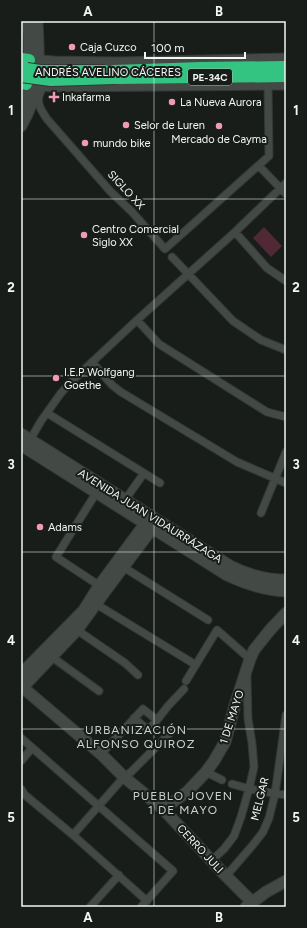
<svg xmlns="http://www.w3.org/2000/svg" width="307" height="928" font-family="Figtree,sans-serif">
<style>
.green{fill:#512835}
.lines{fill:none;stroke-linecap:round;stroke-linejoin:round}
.street-casing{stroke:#343735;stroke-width:9}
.secondary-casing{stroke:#343735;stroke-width:13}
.highway-casing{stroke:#343735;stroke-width:14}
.street{stroke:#434945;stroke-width:7}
.secondary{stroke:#434945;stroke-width:11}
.highway{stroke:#33c482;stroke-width:12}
.highway-bridge-casing{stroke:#343735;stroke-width:14;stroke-linecap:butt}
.highway-bridge{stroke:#33c482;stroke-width:12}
.grid{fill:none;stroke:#f2f6f4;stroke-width:1;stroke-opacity:0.55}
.poi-dot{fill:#f19ab3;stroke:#181d1a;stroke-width:1.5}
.labels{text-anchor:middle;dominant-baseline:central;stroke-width:4;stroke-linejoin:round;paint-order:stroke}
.shield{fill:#181d1a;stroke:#b1b5b3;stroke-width:1}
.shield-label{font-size:10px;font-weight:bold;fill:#f2f6f4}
.poi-label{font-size:11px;fill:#f2f6f4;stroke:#181d1a;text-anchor:start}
.street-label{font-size:11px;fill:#f2f6f4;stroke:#181d1a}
.neighbourhood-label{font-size:12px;letter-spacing:1px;fill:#cad1cd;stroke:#181d1a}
.neatline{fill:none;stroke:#f2f6f4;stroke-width:1.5}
.grid-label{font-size:13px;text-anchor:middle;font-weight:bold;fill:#f2f6f4}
</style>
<rect width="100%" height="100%" fill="#181d1a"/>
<!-- green -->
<path class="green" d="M264,227L282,246L271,257L253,238Z"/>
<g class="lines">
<!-- street casing -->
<g class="street-casing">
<path id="street" d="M41,91C35,102 41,110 47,119L110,191L132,212L165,249L269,156L268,85
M259,166L286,194
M235,232L267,268L286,281
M172,257L233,321L261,340L286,350
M137,320L159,344L267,412L286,417
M92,362L112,385L121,392L237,462L286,483
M47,413L160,483
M30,440L41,421L61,393L72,381L137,320L235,232L286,183
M98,490L56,557L103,588
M125,500L144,473
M261,513L286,452
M120,565L208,620
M96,604L196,665
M74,627L77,630L125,663L138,675
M52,657L99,691
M186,681L217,630L250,659
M134,718L148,730L157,720
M21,738L173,871L141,907
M101,754L143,709L157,720L168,706L184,689
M21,761L32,748
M206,772L222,780
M232,784C249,789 267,793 286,795
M21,789L25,795L73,835L147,901
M73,835L124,777L131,772L170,733
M212,860L224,849L234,836L241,817L249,789L254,767L252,743L248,719L247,677
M226,876L252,846L263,832L269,818L275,794L286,715
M90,907L119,875"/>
</g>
<!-- secondary casing -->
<g class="secondary-casing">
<path id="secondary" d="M29,60L54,62L118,63L286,59
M26,84L37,85L53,86L286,84
M21,105C31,78 30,49 28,21
M21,126C42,90 39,61 37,21
M21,434L230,566C248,575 266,580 286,580
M21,445L227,575C246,584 265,590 286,591
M21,674L84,610L99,586L150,517
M21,686L101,754L124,777L163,809L226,876L252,902
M21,689L77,630L106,590L157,522
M163,809L187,792L206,772L214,761L225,742L235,705L250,659L254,650L270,630L286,613
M246,907L266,892L286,881"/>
</g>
<!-- highway casing -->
<g class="highway-casing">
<path id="highway" d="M21,59L29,60
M114,71L201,68L286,67
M118,78L286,76
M21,82L26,84"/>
</g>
<!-- street -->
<use href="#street" class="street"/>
<!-- secondary -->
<use href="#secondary" class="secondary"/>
<!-- highway -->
<use href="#highway" class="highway"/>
<!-- highway-bridge casing -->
<g class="highway-bridge-casing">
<path id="highway-bridge" d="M27,69L40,71H105
M21,76L51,80L115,78"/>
</g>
<!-- highway-bridge -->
<use href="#highway-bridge" class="highway-bridge"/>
</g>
<!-- grid -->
<path class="grid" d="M154,21V907M21,199H286M21,376H286M21,552H286M21,729H286"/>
<!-- markers -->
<g class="poi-dot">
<circle cx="72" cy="47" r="4"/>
<path d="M52 91h4v4h4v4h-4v4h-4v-4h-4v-4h4z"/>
<circle cx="172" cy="102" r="4"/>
<circle cx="126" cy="125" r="4"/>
<circle cx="219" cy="126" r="4"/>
<circle cx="85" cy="143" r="4"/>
<circle cx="84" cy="235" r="4"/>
<circle cx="56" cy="378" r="4"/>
<circle cx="40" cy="527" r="4"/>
</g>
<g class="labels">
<!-- shield labels -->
<rect class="shield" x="188" y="69" width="44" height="16" rx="3"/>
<g class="shield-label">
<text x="210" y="77">PE-34C</text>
</g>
<!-- poi labels -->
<g class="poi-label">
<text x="80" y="47">Caja Cuzco</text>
<text x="62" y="97">Inkafarma</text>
<text x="180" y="102">La Nueva Aurora</text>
<text x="134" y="125">Selor de Luren</text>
<text x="219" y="139" text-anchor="middle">Mercado de Cayma</text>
<text x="93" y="143">mundo bike</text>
<text x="92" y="229">Centro Comercial<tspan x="92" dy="13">Siglo XX</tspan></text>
<text x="64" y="372">I.E.P Wolfgang<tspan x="64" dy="13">Goethe</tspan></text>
<text x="48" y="527">Adams</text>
</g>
<!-- street labels -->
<g class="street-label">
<text x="108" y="72">ANDRÉS AVELINO CÁCERES</text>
<text transform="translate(126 190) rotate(47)">SIGLO XX</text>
<text transform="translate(150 516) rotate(32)">AVENIDA JUAN VIDAURRÁZAGA</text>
<text transform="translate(232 717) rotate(-72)">1 DE MAYO</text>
<text transform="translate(260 799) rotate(-76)">MELGAR</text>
<text transform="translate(200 849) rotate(47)">CERRO JULI</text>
</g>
<!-- neighbourhood labels -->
<g class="neighbourhood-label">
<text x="136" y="730">URBANIZACIÓN<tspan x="136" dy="14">ALFONSO QUIROZ</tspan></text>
<text x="183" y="796">PUEBLO JOVEN<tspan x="183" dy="14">1 DE MAYO</tspan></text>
</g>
</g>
<!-- border -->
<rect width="307" height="928" fill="none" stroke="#181d1a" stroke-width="44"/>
<!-- scale -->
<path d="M145 52v6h100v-6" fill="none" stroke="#f2f6f4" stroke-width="2"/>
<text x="151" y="52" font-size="12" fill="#f2f6f4" stroke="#181d1a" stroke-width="3" paint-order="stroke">100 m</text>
<rect x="22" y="22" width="263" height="884" class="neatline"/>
<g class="grid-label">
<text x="88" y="16">A</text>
<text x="219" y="16">B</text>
<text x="11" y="115">1</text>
<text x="296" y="115">1</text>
<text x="11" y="292">2</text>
<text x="296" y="292">2</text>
<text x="11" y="469">3</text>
<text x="296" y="469">3</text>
<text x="11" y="645">4</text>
<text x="296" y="645">4</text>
<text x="11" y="822">5</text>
<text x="296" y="822">5</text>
<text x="88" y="922">A</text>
<text x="219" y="922">B</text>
</g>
</svg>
